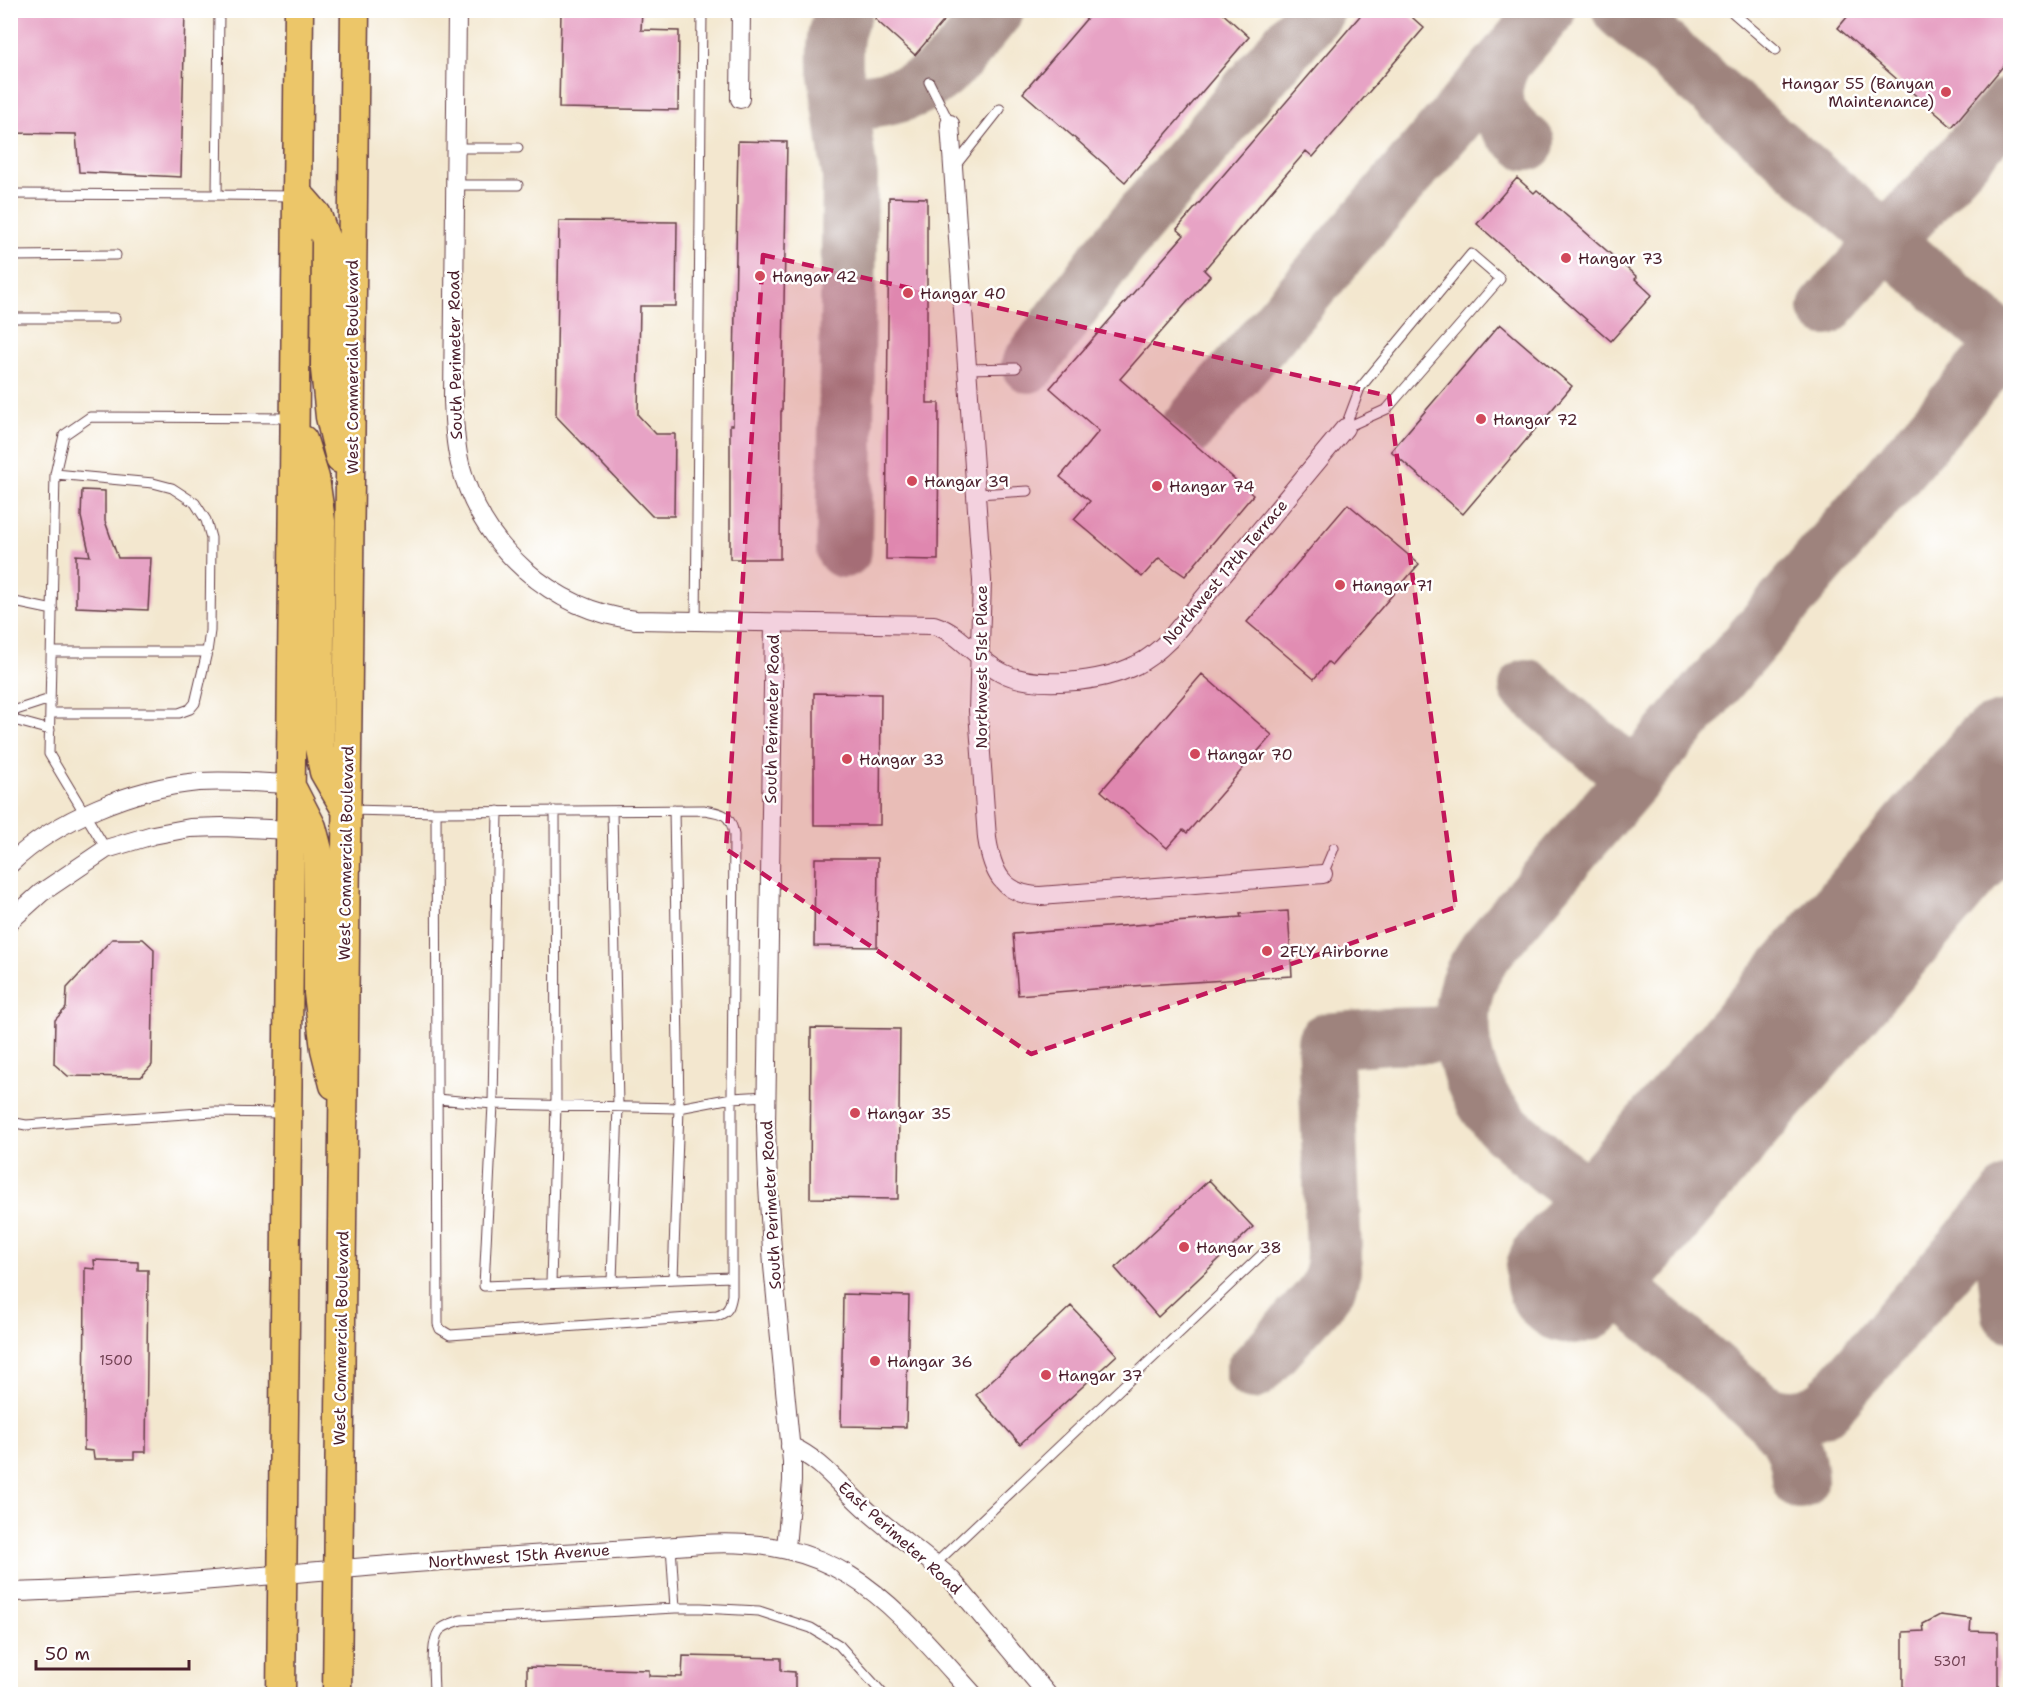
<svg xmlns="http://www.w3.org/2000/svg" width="2021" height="1705" font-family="'Shantell Sans',sans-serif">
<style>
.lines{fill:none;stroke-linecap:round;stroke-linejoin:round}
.taxiway{stroke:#9e837d;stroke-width:56}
.runway{stroke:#9e837d;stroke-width:136}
.building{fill:#e7a3c5}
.service-casing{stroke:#633d44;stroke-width:11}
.minor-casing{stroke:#633d44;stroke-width:20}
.trunk-casing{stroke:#633d44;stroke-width:31}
.service{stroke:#fff;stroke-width:9}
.minor{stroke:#fff;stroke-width:18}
.trunk{stroke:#ecc669;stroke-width:28}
.marked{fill:#c2185b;fill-opacity:0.2;stroke:#c2185b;stroke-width:4.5;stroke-dasharray:12 8;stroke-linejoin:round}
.poi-dot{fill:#d1495b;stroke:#fff;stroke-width:2}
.labels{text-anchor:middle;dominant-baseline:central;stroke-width:5;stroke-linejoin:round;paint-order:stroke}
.number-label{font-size:14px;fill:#714052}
.poi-label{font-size:16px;fill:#4a1f2b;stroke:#fff;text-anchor:start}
.street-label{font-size:16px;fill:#4a1f2b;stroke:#fff}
</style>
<rect width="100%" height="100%" fill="#fff"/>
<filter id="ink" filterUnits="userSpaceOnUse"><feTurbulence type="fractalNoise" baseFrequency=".0167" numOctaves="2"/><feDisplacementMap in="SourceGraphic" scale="12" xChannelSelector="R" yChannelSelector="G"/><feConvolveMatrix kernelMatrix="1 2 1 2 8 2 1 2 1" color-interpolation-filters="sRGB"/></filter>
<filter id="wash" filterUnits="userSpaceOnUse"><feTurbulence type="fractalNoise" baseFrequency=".008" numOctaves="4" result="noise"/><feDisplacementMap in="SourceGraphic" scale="24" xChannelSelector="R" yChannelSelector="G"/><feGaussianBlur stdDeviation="1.35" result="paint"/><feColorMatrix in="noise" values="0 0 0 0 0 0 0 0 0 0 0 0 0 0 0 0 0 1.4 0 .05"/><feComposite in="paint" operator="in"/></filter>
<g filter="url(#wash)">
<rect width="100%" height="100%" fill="#f3e7cf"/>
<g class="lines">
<!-- taxiway -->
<path class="taxiway" d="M1620,10L2010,348
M1503,63C1485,100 1498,120 1527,143
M840,104C870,101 903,99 929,81C956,64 976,34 996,10
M1826,308C1886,240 1950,174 2010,105
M1029,365L1106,259L1317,10
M1183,434L1548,10
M844,550L850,177L835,68C834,47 835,29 845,10
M1527,687L1633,777
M1666,1169C1644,1178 1621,1191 1597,1191C1573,1190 1551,1169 1535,1154C1524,1145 1513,1136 1504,1127C1467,1089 1452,1033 1468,983C1472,972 1480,961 1486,951L2010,339
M2010,1197C1996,1230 2007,1278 2010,1314
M1586,1260L1760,1409C1785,1421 1804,1419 1827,1406L2010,1194
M1253,1372L1317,1302L1328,1287L1333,1271L1334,1252L1325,1041L1389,1036L1461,1034
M1760,1409C1787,1432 1798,1445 1800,1481"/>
<!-- runway -->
<path class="runway" d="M1573,1276L2010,769"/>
</g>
<g id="blocks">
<!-- building -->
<path class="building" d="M10,10H185L181,177L79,172L76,134L10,133Z
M561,10H642L641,30L679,31L678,110L559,108Z
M882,10H953L915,55L875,19Z
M1094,10H1219L1249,37L1125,182L1023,93Z
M1365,10H1404L1424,28L1313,157L1306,151L1204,270L1210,276L1120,379L1253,495L1185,576L1159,558L1142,577L1074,519L1090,501L1060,477L1099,431L1050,388L1184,235L1177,229Z
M1853,10H2010V58L1952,127L1838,28Z
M738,141L787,142L782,411H781L780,559H730V425H733Z
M1517,178L1534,193L1537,190L1637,277L1635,279L1652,295L1611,341L1477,224Z
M889,197L927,198V403H939L938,560L886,559Z
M559,221L677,222L676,306H640L638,415L656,434H675L674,516H652L556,416Z
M1500,324L1572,386L1463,514L1391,451Z
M82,490L105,491V521L118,558H151L148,610L76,607V555L90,556L81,517Z
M1348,504L1419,564L1332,665L1328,662L1314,679L1247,622Z
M1202,674L1272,735L1187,833L1183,830L1167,848L1101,791Z
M814,693L881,694L880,825H814Z
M815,858H878L877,947L814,946Z
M1288,911L1292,976L1145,985L1018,995L1013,934L1241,917L1240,914Z
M112,939H143L154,949L152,1065L141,1077L68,1076L54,1064L55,1020L66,1008L67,988Z
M811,1028L900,1029L898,1199L810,1198Z
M1209,1180L1253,1227L1158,1317L1115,1268Z
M94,1260L138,1262V1270H148L146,1452H134V1459H94L93,1451L84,1450L85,1268L95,1269Z
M843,1294L909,1296L906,1427L841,1426Z
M1071,1306L1117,1355L1020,1444L976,1395Z
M1940,1615L1971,1619L1970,1631L1998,1632V1693L1928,1695L1903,1690V1632L1924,1631L1923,1624Z
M683,1656L781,1658V1671L795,1672V1695H527V1667L649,1670V1676L682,1677Z"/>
</g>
</g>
<g filter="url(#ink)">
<use href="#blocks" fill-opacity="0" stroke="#633d44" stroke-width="1.5"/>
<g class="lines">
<!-- service casing -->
<g class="service-casing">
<path id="service" d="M219,10L217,195L295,196
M1730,10L1776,50
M929,82L950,124
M456,148H518
M955,166L1000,109
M455,185H518
M10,194L217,195
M1471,254L1500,279L1387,409L1345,428L1360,388Z
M10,256L116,255
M10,318H115
M967,369L1016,368
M976,494L1028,491
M10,601L53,610
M696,622L702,10
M51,652H207L210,631L211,538L206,520L195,503L172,488L153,483L55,474
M10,712L50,699
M50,713H179L190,709L195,703L207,652
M10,719L50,730
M350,810L436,812L704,810C723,813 731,814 734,835L732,1098L767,1096
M612,811L618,1106L612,1281
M436,812L438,1324L440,1329L450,1335L717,1316C729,1312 730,1306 732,1295V1098L679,1108L493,1104L484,1286L732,1277
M106,849L49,754L55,474L64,435L90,417L293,418
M1323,874L1334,848
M437,1099L493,1104L498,811
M10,1122L26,1125L214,1112L283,1113
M673,1279L679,1108L674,810
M551,1283L556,1105L555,811
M671,1546L675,1608
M935,1564L1271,1246
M434,1694C434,1679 430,1643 439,1631C444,1625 453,1623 461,1620L675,1608H701L759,1611L811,1628L839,1645L883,1694"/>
</g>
<!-- minor casing -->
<g class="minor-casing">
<path id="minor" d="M457,10L453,400C454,422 455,444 460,464C482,547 551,610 636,620L934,625C962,634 976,659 1001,672C1034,690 1103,682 1136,665C1149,659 1159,650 1169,640L1345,428
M740,99L741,10
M950,124L982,581L978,711L987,838C992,871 1002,895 1040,896L1323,874
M774,623L766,1126L768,1185L773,1266L792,1462V1481L786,1548
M10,864C57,819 134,788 198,782C229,780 260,783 291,784
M10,921L41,893L106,849L153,835L190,828L222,827L290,830
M790,1446C823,1460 842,1489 868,1511C895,1535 925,1555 951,1579L1047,1694
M10,1592C137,1589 264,1575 390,1565C494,1556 598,1552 702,1544C841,1536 888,1600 973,1694"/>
</g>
<!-- trunk casing -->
<g class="trunk-casing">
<path id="trunk" d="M297,196L304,200L317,215L326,240L325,369L330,417L340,459
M303,440L315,478L321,521L319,748L324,772L346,810
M293,790L312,827L318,850V993L325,1049L334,1085
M281,1694L299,10
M337,1694L355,10"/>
</g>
<!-- service -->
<use href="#service" class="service"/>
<!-- minor -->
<use href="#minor" class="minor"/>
<!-- trunk -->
<use href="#trunk" class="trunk"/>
</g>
</g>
<!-- marked area -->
<path class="marked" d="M763,255L1389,396L1456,907L1031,1054L726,849Z"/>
<!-- markers -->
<g class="poi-dot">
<circle cx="1946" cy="92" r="6"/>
<circle cx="1566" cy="258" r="6"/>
<circle cx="760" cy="276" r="6"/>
<circle cx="908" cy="293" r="6"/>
<circle cx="1481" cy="419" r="6"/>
<circle cx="912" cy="481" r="6"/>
<circle cx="1157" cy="486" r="6"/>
<circle cx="1340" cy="585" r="6"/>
<circle cx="1195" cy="754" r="6"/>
<circle cx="847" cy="759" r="6"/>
<circle cx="1267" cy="951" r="6"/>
<circle cx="855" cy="1113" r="6"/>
<circle cx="1184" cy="1247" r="6"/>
<circle cx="875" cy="1361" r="6"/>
<circle cx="1046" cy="1375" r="6"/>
</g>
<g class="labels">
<!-- number labels -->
<g class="number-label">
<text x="116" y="1360">1500</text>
<text x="1950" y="1661">5301</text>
</g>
<!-- poi labels -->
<g class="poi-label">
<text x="1934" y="83" text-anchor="end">Hangar 55 (Banyan<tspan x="1934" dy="18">Maintenance)</tspan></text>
<text x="1578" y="258">Hangar 73</text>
<text x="772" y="276">Hangar 42</text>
<text x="920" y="293">Hangar 40</text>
<text x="1493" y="419">Hangar 72</text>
<text x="924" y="481">Hangar 39</text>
<text x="1169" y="486">Hangar 74</text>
<text x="1352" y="585">Hangar 71</text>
<text x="1207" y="754">Hangar 70</text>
<text x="859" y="759">Hangar 33</text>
<text x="1279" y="951">2FLY Airborne</text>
<text x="867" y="1113">Hangar 35</text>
<text x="1196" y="1247">Hangar 38</text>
<text x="887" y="1361">Hangar 36</text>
<text x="1058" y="1375">Hangar 37</text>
</g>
<!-- street labels -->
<g class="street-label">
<text transform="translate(455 355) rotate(-91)">South Perimeter Road</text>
<text transform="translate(352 367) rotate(-90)">West Commercial Boulevard</text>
<text transform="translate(1225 572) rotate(-50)">Northwest 17th Terrace</text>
<text transform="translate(981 667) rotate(-90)">Northwest 51st Place</text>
<text transform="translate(772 719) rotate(-89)">South Perimeter Road</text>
<text transform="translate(346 853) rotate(-89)">West Commercial Boulevard</text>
<text transform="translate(771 1205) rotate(-93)">South Perimeter Road</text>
<text transform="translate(341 1338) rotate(-89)">West Commercial Boulevard</text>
<text transform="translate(900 1538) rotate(42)">East Perimeter Road</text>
<text transform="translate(519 1556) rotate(-4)">Northwest 15th Avenue</text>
</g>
</g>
<!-- margin -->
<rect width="2021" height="1705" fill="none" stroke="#fff" stroke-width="36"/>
<!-- scale -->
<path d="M36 1660v9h153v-9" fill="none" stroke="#4a1f2b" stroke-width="3"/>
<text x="45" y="1660" font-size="18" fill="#4a1f2b" stroke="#ffffff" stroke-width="4.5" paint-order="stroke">50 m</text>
</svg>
